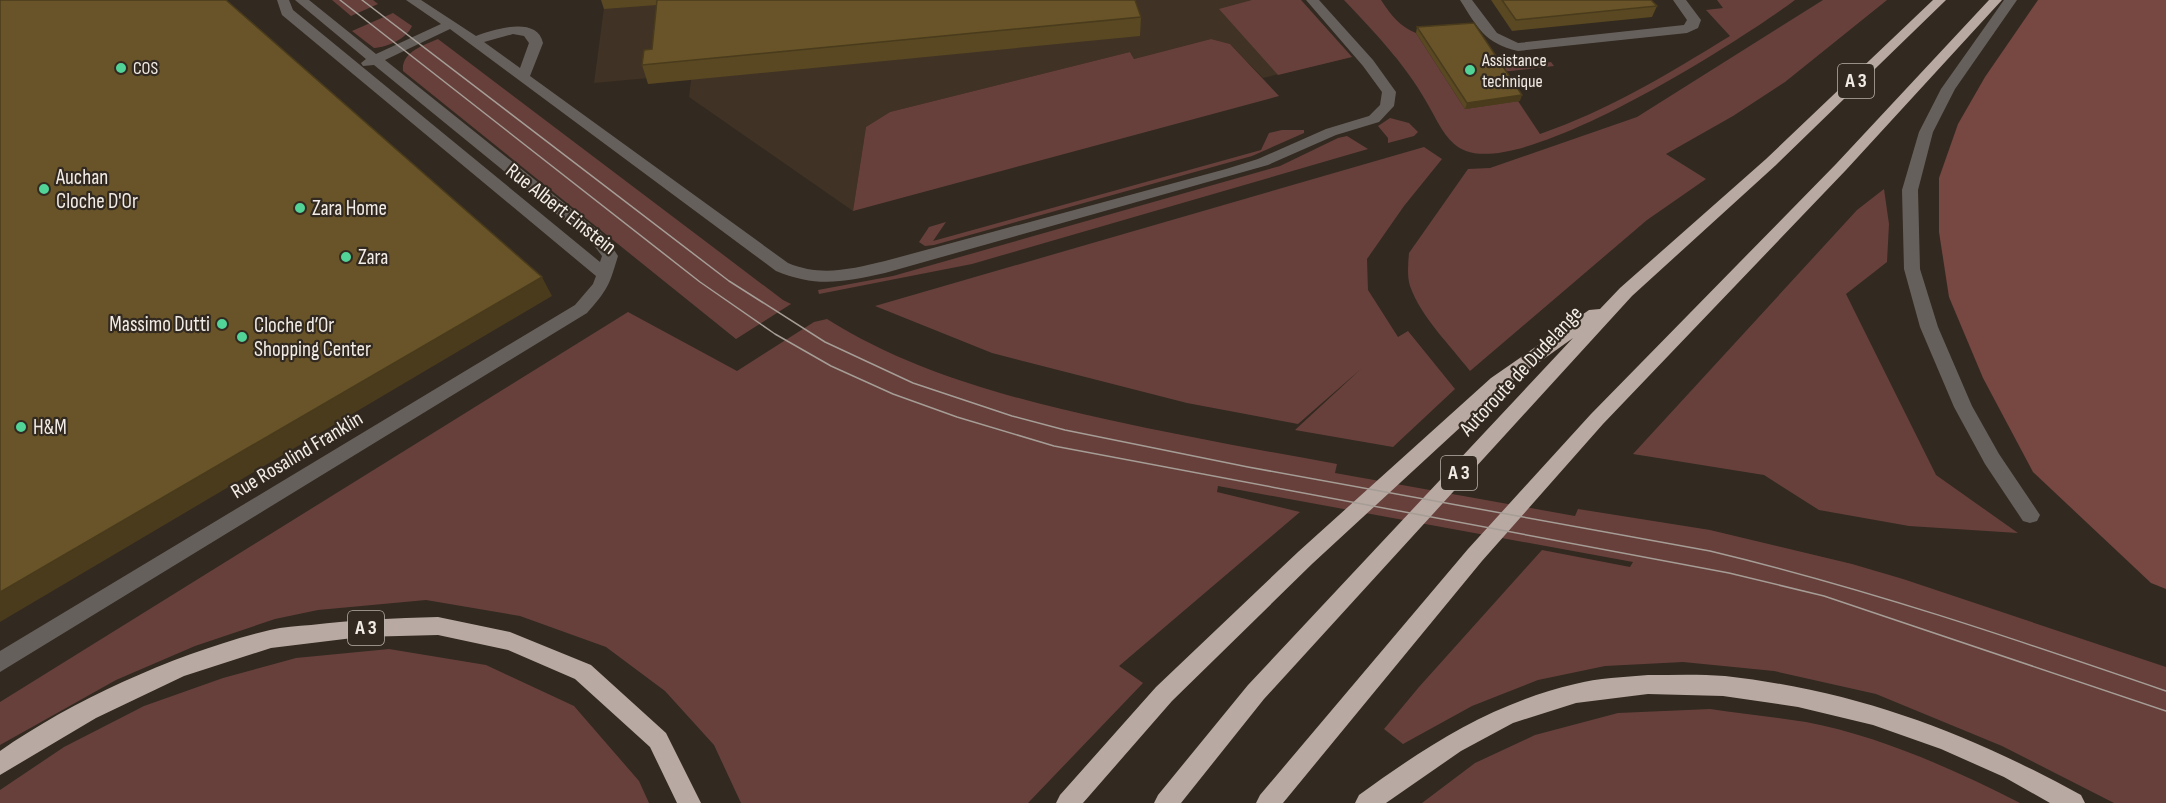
<svg xmlns="http://www.w3.org/2000/svg" width="2166" height="803" font-family="'Sofia Sans Condensed',sans-serif">
<style>
.built{fill:#403224}
.green{fill:#67403b}
.forest{fill:#774741}
.lines{fill:none;stroke-linecap:round;stroke-linejoin:round}
.minor{fill:#66605d;fill-rule:evenodd}
.highway{fill:#b8a9a2;fill-rule:evenodd}
.tram{stroke:#a59d96;stroke-width:1.5}
.wall{fill:#594822}
.shaded-wall{fill:#493b1c}
.building{fill:#685428;stroke:#493b1c;stroke-width:1.5}
.poi-dot{fill:#52d397;stroke:#322920;stroke-width:2}
.labels{text-anchor:middle;dominant-baseline:central;stroke-width:4.5;stroke-linejoin:round;paint-order:stroke}
.far-poi-label{font-size:18px;fill:#f2ece6;stroke:#322920;text-anchor:start}
.shield{fill:#322920;stroke:#b8b2ab;stroke-width:1.5}
.shield-label{font-size:20px;font-weight:bold;fill:#f2ece6}
.poi-label{font-size:21px;fill:#f2ece6;stroke:#322920;text-anchor:start}
.street-label{font-size:21px;fill:#f2ece6;stroke:#322920}
</style>
<rect width="100%" height="100%" fill="#322920"/>
<!-- built -->
<path class="built" d="M605,0H1301L1352,57L1263,78L1230,44L1211,39L1134,59L1130,52L890,112L866,127L853,211L689,97L691,80L648,84L649,78L594,83Z"/>
<!-- green -->
<path class="green" d="M332,0H373L378,4L351,16Z
M1252,0H1301L1352,57L1278,75L1219,9Z
M1344,0H1381C1391,15 1399,26 1416,33L1465,109L1518,101L1540,134C1609,110 1668,74 1730,36L1706,10L1723,8L1717,0H1795C1740,41 1530,175 1466,151C1448,144 1440,126 1431,110C1409,68 1377,35 1344,0Z
M1823,0H1887L1785,82L1733,116L1666,154L1706,179L1647,220L1470,371C1450,345 1421,317 1410,286C1407,276 1408,264 1409,253L1468,169L1490,168L1637,117Z
M393,13L412,26C406,39 388,47 374,48L352,31Z
M438,39L783,300L791,304L736,339L403,71C401,52 424,45 438,39Z
M1211,39L1230,44L1279,96L853,211L866,127L890,112L1130,52L1134,59Z
M1538,60L1544,63L1551,62L1554,66L1501,72L1499,68L1506,67L1508,63Z
M1390,118L1409,123L1418,132L1414,136L1388,143V138L1378,126Z
M1282,130H1304V133L1252,156L934,245L925,246L919,242L929,227L946,222L933,241L1261,150L1269,133Z
M1347,136L1368,149L972,264L819,294L818,290L893,276L1280,166L1338,138Z
M1424,147L1442,159L1404,206L1367,259L1368,290L1398,337L1408,331L1455,389L1393,447L1295,430L1362,368L1298,424L1187,403L992,353L875,306Z
M1884,189L1889,224L1887,262L1846,294L1936,475L2018,533L1909,526L1819,510L1764,475L1633,454L1857,210Z
M628,312L737,371L814,322L827,319C911,372 1010,398 1105,419C1182,436 1259,450 1337,464L1335,473L1575,516L1578,509L1710,530L1852,564L1903,579L2166,667V803H2114L2002,746L1876,694L1774,671L1683,662L1605,666L1538,680L1472,706L1403,744L1384,729L1419,687L1542,550L1630,567L1633,562L1218,486L1217,492L1300,512L1119,666L1143,683L1028,803H741L714,745L665,691L606,647L520,616L426,600L318,610L275,619L195,646L116,680L0,745V702Z
M389,649L486,665L574,706L639,781L649,803H0V790L64,747L144,706L223,678L296,658Z
M1710,709C1742,714 1774,717 1806,722C1880,736 1953,769 2020,803H1422L1475,763L1535,735L1618,713Z"/>
<!-- forest -->
<path class="forest" d="M2038,0H2166V589L2151,583L2033,472L1983,378L1949,297L1939,232V178L1958,124L1985,77Z"/>
<g class="lines">
<!-- minor -->
<path class="minor" d="M277,0H289L293,10L600,262L602,256L592,243L374,65L363,66L361,63L366,59L295,0H309L376,54L441,24L406,0H421L476,36C493,30 537,15 543,43L530,76L788,263C821,277 851,269 885,261L1226,169L1258,159L1326,129L1369,116L1380,105L1382,92L1363,66L1306,0H1319L1373,60L1396,92L1394,106L1379,122L1336,135L1268,165L885,273C843,282 817,288 776,271L450,29L385,60L604,235L618,256C609,286 608,289 587,313L0,672V651L575,305L593,284L596,276L282,15ZM513,34L524,36L529,43L520,68L484,42Z
M1460,0H1472L1497,33L1518,43L1684,25L1687,20L1673,0H1686L1701,20L1698,28L1687,33L1518,51C1484,43 1478,28 1460,0Z
M2004,0H2017L1955,89L1933,132L1918,190L1920,269L1938,327L1972,406L1999,454L2040,515L2037,521L2030,523L2023,521L1985,464L1954,407L1920,327L1904,269L1902,190L1919,132L1941,89Z"/>
<!-- highway -->
<path class="highway" d="M1933,0H1946L1776,165L1632,296L1264,699L1181,803H1154L1158,795L1248,685L1573,338L1503,388L1312,564L1172,701L1083,803H1056L1060,795L1156,687L1298,552L1491,378L1589,310L1600,309L1620,288L1766,159Z
M1989,0H2002L1846,170L1603,424L1482,561L1283,803H1256L1260,795L1468,549L1591,414L1836,164Z
M438,617L510,632L591,665L666,733L701,803H677L650,747L575,679L508,650L438,635L361,637L271,648L184,676L96,718L0,775V751C76,698 180,652 270,630C283,627 297,626 311,625C353,620 395,618 438,617Z
M1648,675C1674,675 1700,674 1725,676C1857,691 1966,732 2081,795L2085,803H2050L2004,777L1941,749L1873,725L1798,707L1723,696L1648,694L1576,703L1513,723L1461,751L1386,803H1355L1359,795C1428,745 1491,704 1575,684C1598,678 1624,677 1648,675Z"/>
<!-- tram -->
<path class="tram" d="M340,0L700,282L775,334L831,366L893,394L957,417L1054,446L1729,573L1824,596L2166,711
M362,0L729,281L825,342L913,383L1012,416L1065,430L1248,467L1710,551C1865,588 2015,639 2166,691"/>
</g>
<!-- wall -->
<path class="wall" d="M601,0H1135L1141,17L1140,36L648,84L642,65L652,49L657,5L604,9Z
M1491,0H1651L1657,6L1652,17L1512,31Z
M1417,27L1520,101L1465,109L1416,33Z"/>
<!-- shaded-wall -->
<path class="shaded-wall" d="M1522,95L1520,101L1465,109L1467,103Z
M542,277L552,296L0,622V592Z"/>
<!-- building -->
<path class="building" d="M0,0H226L542,277L0,592Z
M657,0H1135L1141,17L642,65L644,50L652,49Z
M1502,0H1651L1657,6L1516,20Z
M1474,23L1522,95L1467,103L1417,27Z"/>
<!-- markers -->
<g class="poi-dot">
<circle cx="121" cy="68" r="6"/>
<circle cx="1470" cy="70" r="6"/>
<circle cx="44" cy="189" r="6"/>
<circle cx="300" cy="208" r="6"/>
<circle cx="346" cy="257" r="6"/>
<circle cx="222" cy="324" r="6"/>
<circle cx="242" cy="337" r="6"/>
<circle cx="21" cy="427" r="6"/>
</g>
<g class="labels">
<!-- far-poi labels -->
<g class="far-poi-label">
<text x="1482" y="60">Assistance<tspan x="1482" dy="21">technique</tspan></text>
<text x="133" y="68">COS</text>
</g>
<!-- shield labels -->
<g class="shield">
<rect x="1838" y="64" width="36" height="34" rx="4.5"/>
<rect x="1441" y="456" width="36" height="34" rx="4.5"/>
<rect x="348" y="611" width="36" height="34" rx="4.5"/>
</g>
<g class="shield-label">
<text x="1856" y="81">A 3</text>
<text x="1459" y="473">A 3</text>
<text x="366" y="628">A 3</text>
</g>
<!-- poi labels -->
<g class="poi-label">
<text x="56" y="177">Auchan<tspan x="56" dy="24">Cloche D'Or</tspan></text>
<text x="312" y="208">Zara Home</text>
<text x="358" y="257">Zara</text>
<text x="210" y="324" text-anchor="end">Massimo Dutti</text>
<text x="254" y="325">Cloche d’Or<tspan x="254" dy="24">Shopping Center</tspan></text>
<text x="33" y="427">H&amp;M</text>
</g>
<!-- street labels -->
<g class="street-label">
<text transform="translate(561 209) rotate(38)">Rue Albert Einstein</text>
<text transform="translate(1521 371) rotate(-47)">Autoroute de Dudelange</text>
<text transform="translate(297 455) rotate(-31)">Rue Rosalind Franklin</text>
</g>
</g>
</svg>
